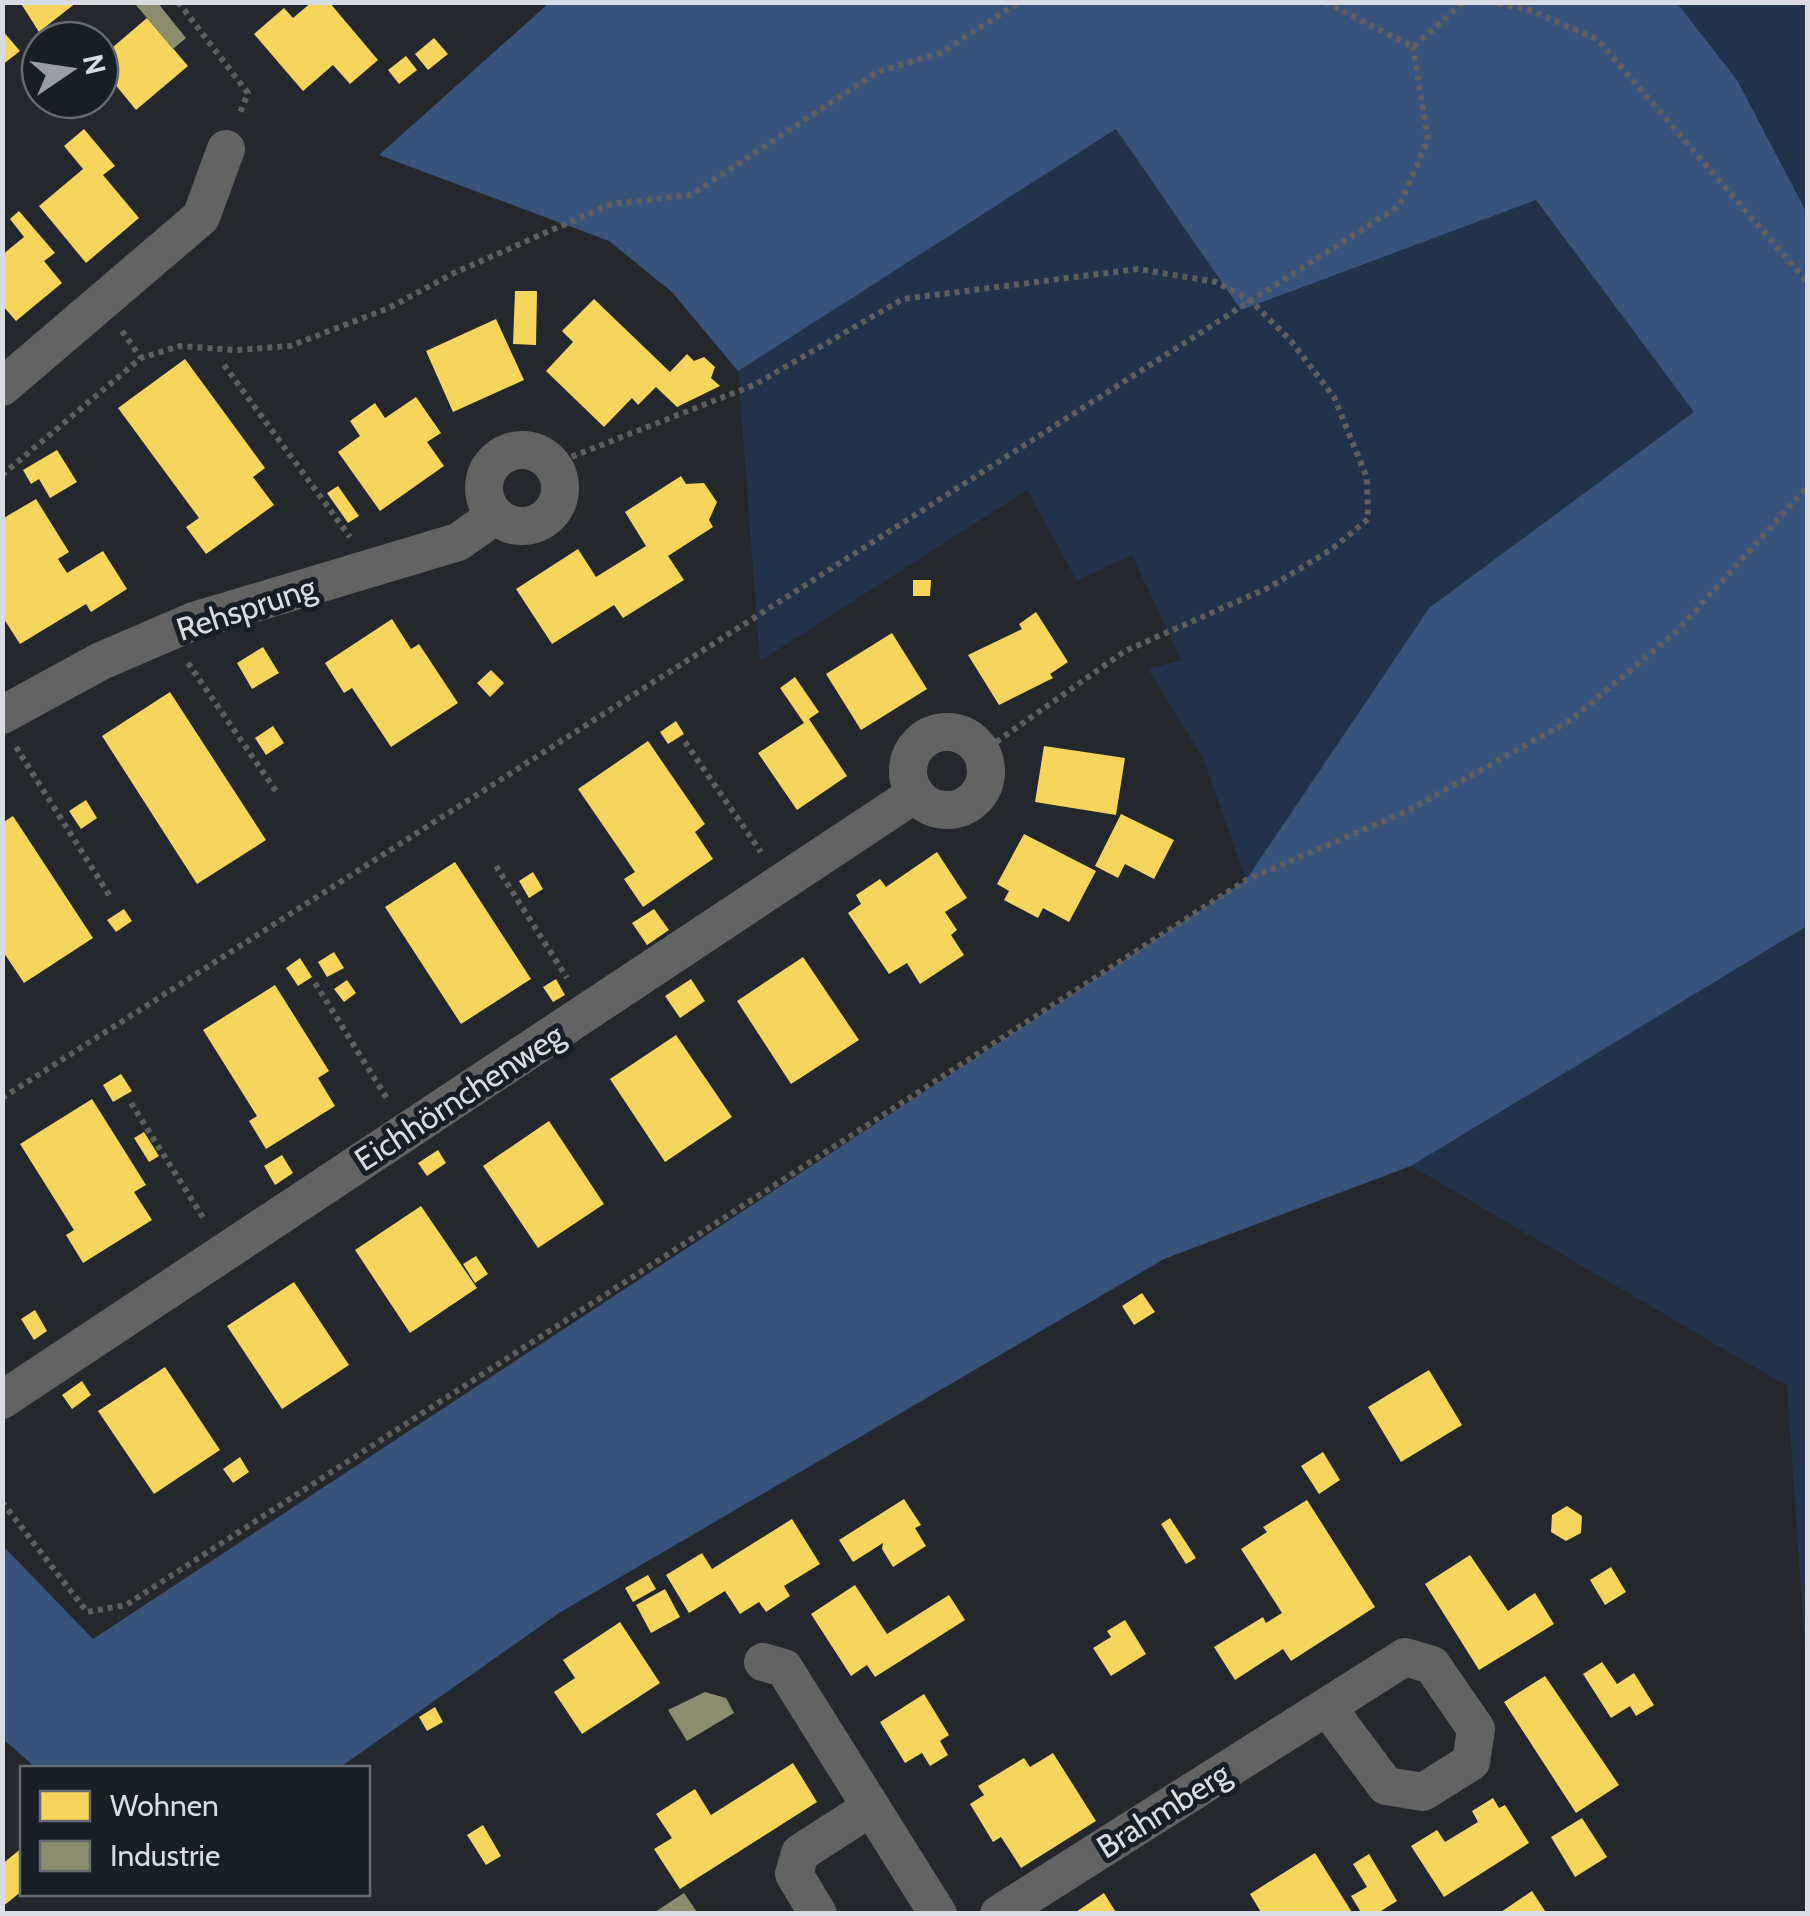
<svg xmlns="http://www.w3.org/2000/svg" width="1810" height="1916" font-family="Cabin,sans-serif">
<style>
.green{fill:#21324a}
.forest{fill:#38547d}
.homes{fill:#f6d55c}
.industry{fill:#8c8c6e}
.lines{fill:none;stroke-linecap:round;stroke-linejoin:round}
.path{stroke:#5e5e5f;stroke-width:6;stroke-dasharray:5 5;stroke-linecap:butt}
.street{stroke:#646363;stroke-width:38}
.labels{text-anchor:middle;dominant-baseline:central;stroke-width:10;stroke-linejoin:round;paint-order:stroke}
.street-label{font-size:32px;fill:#d9dde3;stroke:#181e26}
</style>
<rect width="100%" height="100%" fill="#24282c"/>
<!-- green -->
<path class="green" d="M1677,3H1807V213L1737,80Z
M1116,129L1241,310L1536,200L1695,412L1429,608L1246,880L1203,758L1148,669L1181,660L1132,555L1077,581L1027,490L760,661L738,371Z
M1807,926V1680L1787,1386L1411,1166Z"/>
<!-- forest -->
<path class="forest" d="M549,3H1677L1737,80L1807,213V926L1411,1166L1164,1259L559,1613L339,1768H36L3,1739V1546L93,1639L1246,880L1429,608L1694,412L1536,200L1241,310L1116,129L738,371L672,292L609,241L379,155Z"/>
<!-- homes -->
<path class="homes" d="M20,2H77L39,32Z
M312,2H329L378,60L350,84L333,65L303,91L254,34L284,8L293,18Z
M147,18L188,66L136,110L100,66V58Z
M2,30L20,51L2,65Z
M434,38L448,54L428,70L415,54Z
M406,56L417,70L399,84L388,70Z
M84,129L115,166L103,175L139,218L86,263L39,206L83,169L64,146Z
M19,211L55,253L44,261L62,283L16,321L2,305V255L24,237L10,219Z
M515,291H537L536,345L513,344Z
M594,299L670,372L687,354L694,361L704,357L715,367L711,378L720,386L677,407L656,387L638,405L632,398L604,427L546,371L573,342L562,331Z
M496,319L524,380L453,412L426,351Z
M185,359L265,468L253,477L274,505L206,554L186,527L199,518L118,408Z
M416,397L441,433L427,442L444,466L380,511L338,452L360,436L350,421L375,403L385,418Z
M57,450L77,482L50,498L39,479L31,484L23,470Z
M681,476L686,484L704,483L717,502L709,520L713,527L668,556L684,580L623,618L614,605L552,644L516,589L578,549L596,577L646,546L625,512Z
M338,486L359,516L348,523L327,493Z
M36,499L69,552L58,559L67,573L103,551L127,589L91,612L86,604L20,644L2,616V519Z
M913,580H931L930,596H913Z
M1036,612L1068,662L1050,674L1053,678L999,705L968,655L1022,629L1019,624Z
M392,619L411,649L419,644L458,703L391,747L352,688L344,693L325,663Z
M892,633L927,689L861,730L826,674Z
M263,647L279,673L252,689L237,663Z
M491,670L504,683L490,697L477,683Z
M795,677L819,712L809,719L847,776L797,810L758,753L804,723L780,688Z
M170,692L266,840L197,884L102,736Z
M676,721L684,734L668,744L660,732Z
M273,726L284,743L266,755L255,738Z
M648,741L705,824L695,832L713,859L643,907L624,879L635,872L578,789Z
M1044,746L1125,758L1116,815L1035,802Z
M86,800L97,818L81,829L69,811Z
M1121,814L1174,840L1154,879L1125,864L1118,878L1095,866Z
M13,816L93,938L24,983L2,950V823Z
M1024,834L1096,871L1069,922L1043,908L1038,918L1004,900L1009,891L997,884Z
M937,852L967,898L945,912L957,930L951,935L964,955L920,984L907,963L889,974L848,913L861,904L856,895L880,879L886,887Z
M455,862L531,979L461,1024L385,907Z
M533,872L543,889L529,898L519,881Z
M124,909L132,921L116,932L107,920Z
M654,909L669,930L647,945L632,923Z
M334,952L344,968L327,977L318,962Z
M803,957L859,1040L791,1084L737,1001Z
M300,958L312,977L298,986L286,968Z
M556,979L565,995L553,1002L543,987Z
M691,979L705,1001L680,1018L665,996Z
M347,980L356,993L344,1002L334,989Z
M275,985L329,1071L318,1078L335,1106L266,1149L249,1121L257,1116L203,1030Z
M676,1035L732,1117L665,1162L610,1079Z
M121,1074L132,1091L113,1102L103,1085Z
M92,1099L146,1185L134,1192L152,1220L83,1263L66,1235L74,1230L20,1144Z
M549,1121L604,1204L538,1248L483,1166Z
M144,1132L159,1156L149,1162L134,1138Z
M438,1150L446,1163L427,1176L418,1163Z
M282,1155L293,1173L275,1185L264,1166Z
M421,1206L477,1288L410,1333L355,1250Z
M476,1256L488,1274L475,1283L463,1264Z
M294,1282L349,1365L282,1409L227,1326Z
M1142,1293L1155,1312L1134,1325L1122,1306Z
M35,1310L47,1331L34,1340L21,1319Z
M165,1367L220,1450L154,1494L98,1411Z
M1429,1370L1462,1425L1401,1462L1368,1407Z
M82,1381L91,1395L72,1409L62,1395Z
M1323,1452L1340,1480L1319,1494L1301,1466Z
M240,1457L249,1472L233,1483L223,1469Z
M904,1499L921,1525L915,1528L926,1546L893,1567L882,1549L883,1543L853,1562L839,1540Z
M1307,1500L1375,1607L1291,1661L1283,1649L1235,1680L1214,1647L1263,1617L1266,1623L1282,1613L1241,1549L1267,1532L1263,1527Z
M1567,1506L1582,1516L1581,1533L1566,1541L1551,1532L1552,1515Z
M1170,1518L1196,1558L1186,1564L1161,1524Z
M792,1519L820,1564L784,1586L790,1596L766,1612L759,1602L740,1614L725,1591L689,1613L666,1575L702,1553L712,1569Z
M1470,1555L1508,1611L1535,1593L1554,1624L1479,1670L1425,1584Z
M1611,1567L1626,1592L1605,1605L1590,1580Z
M648,1575L656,1589L633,1602L625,1588Z
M855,1585L887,1634L949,1595L965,1620L875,1677L867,1665L851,1676L811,1614Z
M665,1589L680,1617L651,1633L636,1605Z
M1125,1620L1146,1654L1111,1676L1093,1648L1111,1637L1107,1631Z
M620,1622L660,1683L582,1734L554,1692L575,1678L563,1660Z
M1602,1662L1617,1684L1634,1673L1654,1705L1636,1716L1630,1706L1611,1718L1583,1674Z
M1545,1676L1619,1785L1576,1813L1504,1702Z
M924,1694L949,1735L940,1741L948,1755L930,1766L922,1753L905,1763L880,1722Z
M435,1707L443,1722L427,1731L419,1717Z
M1053,1753L1096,1821L1021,1868L1001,1837L993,1842L970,1804L984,1795L978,1786L1024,1758L1030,1767Z
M793,1763L817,1802L680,1889L654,1849L672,1838L656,1814L695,1789L711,1815Z
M1493,1798L1499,1808L1505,1805L1529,1843L1444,1897L1411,1846L1437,1830L1445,1842L1478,1822L1472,1811Z
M1582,1818L1607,1857L1575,1877L1551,1837Z
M483,1825L501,1856L486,1865L467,1835Z
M22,1848V1891L2,1907V1864Z
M1315,1853L1353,1914H1262L1250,1894Z
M1369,1854L1397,1901L1376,1914H1362L1351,1896L1367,1887L1353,1864Z
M1532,1891L1547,1914H1498Z
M1104,1893L1117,1914H1073Z"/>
<!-- industry -->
<path class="industry" d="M139,2H157L186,38L173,49L136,5Z
M705,1692L726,1698L734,1713L687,1741L668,1710Z
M684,1893L697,1912L652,1914Z"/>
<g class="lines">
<!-- path -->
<path class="path" d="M178,2L248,93L239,115
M1325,2L1413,47L1464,2
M1488,2L1527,9L1597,39L1808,283
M122,331L141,358
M224,365L350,537
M553,464L754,385L903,299L1138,269L1216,282L1251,301L1291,341L1334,397L1367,478L1368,519L1332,549L1270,587L1125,651L982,752
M2,475L141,358L180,346L236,350L290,346L389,308L454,273L611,204L691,195L877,72L941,53L1019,2
M188,663L278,794
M685,742L761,852
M16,747L111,898
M496,866L567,978
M315,983L388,1100
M2,1098L1399,206L1428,140L1413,47
M131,1103L204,1219
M2,1502L87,1612L126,1605L1246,880L1407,811L1571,720L1677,631L1808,486"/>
<!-- street -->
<path class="street" d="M2,387L201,217L226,149
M484 488a38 38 0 1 1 76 0a38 38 0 1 1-76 0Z
M2,715L101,661L194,621L458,542L495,516
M908 771a39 39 0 1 1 78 0a39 39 0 1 1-78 0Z
M2,1400L915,794
M763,1662L784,1668L938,1914
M818,1914L794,1874L800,1853L870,1808
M999,1914L1405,1657L1432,1665L1476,1729L1471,1762L1423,1792L1386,1786L1327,1707"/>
</g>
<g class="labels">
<!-- street labels -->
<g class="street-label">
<text transform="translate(246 608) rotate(-18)">Rehsprung</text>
<text transform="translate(459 1097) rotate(-33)">Eichhörnchenweg</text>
<text transform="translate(1163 1810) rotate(-32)">Brahmberg</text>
</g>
</g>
<!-- border -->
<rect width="1810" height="1916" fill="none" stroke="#d9dde3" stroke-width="10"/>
<!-- legend -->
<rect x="20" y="1766" width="350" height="130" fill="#181e26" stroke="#656a72" stroke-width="2.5"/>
<rect x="40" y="1791" width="50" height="30" fill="#f6d55c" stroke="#656a72" stroke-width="2.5"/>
<text x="110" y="1816" font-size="30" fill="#d9dde3">Wohnen</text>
<rect x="40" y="1841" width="50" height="30" fill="#8c8c6e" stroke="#656a72" stroke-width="2.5"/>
<text x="110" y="1866" font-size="30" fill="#d9dde3">Industrie</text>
<!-- north arrow -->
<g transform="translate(70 70) rotate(77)"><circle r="48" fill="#181e26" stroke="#656a72" stroke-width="2.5"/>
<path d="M0-8L18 38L0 25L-18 38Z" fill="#9a9ea3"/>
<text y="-15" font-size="28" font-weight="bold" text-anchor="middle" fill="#d9dde3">N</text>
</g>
</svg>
